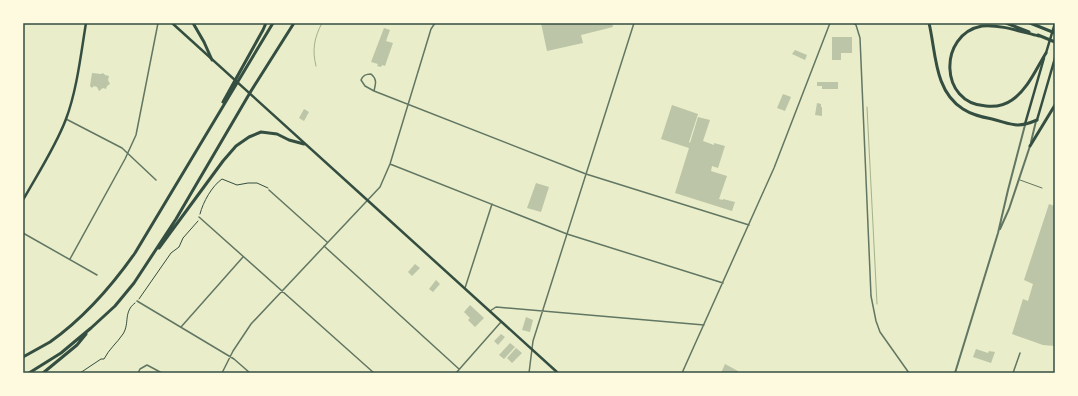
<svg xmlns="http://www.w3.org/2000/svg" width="1078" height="396" font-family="'Roboto Condensed',sans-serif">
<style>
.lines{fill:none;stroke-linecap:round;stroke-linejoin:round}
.stream{stroke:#a3b18a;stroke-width:1}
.building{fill:#bcc5a7}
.path{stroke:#344e41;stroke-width:1}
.service{stroke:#617663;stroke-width:1}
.minor{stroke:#617663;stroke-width:1.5}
.tertiary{stroke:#617663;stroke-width:2}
.secondary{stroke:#344e41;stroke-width:2.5}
.motorway{stroke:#344e41;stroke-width:3}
.neatline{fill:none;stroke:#344e41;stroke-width:1.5}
</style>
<rect width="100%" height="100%" fill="#e9edc9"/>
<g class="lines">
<!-- stream -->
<path class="stream" d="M316,66C312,50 314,38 322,23
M867,107L877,304"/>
</g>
<!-- building -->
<path class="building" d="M541,23H612L613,27L581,35L583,43L547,51Z
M384,28L390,30L386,41L393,43L385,66L382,65L381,67L377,66L378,64L371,62Z
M832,37H852V53H841V60H832Z
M795,50L807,55L805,60L792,54Z
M92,73L101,74L103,73L105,75L109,76L108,80L110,84L107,86L106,89L103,88L99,91L97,87L94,86L92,88L90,86Z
M817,82H838V89H822V86H817Z
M783,94L791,97L785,111L777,108Z
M817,103L821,104V107H822V116L815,115Z
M672,105L698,114L689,142L690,143L698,117L710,120L703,141L714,145V143L725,146L718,168L712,166L711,171L727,176L719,199L723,200V199L735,202L732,211L675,193L689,148L661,139Z
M304,109L309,112L304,121L299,118Z
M536,183L549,187L541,212L527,208Z
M1049,204L1055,206V346L1043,345L1012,334L1023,299L1028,301L1033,284L1024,280Z
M415,264L420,268L412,276L408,272Z
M436,280L440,284L433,292L429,289Z
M470,305L484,318L475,327L468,320L470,318L464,312Z
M526,317L533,320L530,332L522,330Z
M501,334L505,337L498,345L494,341Z
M510,343L515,347L504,359L499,355Z
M516,348L522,353L512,363L507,358Z
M976,349L988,353L989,351L995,352L991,363L973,357Z
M725,364L738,371L737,373H721Z"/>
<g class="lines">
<!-- path -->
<path class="path" d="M200,214C203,202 212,186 222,179L237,185L248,183H257L268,188
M139,299L171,253L179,247L183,238L198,221
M80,373L101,359H104C109,349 117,343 123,334C130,323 123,312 135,303"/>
<!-- service -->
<path class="service" d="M1020,180L1042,188"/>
<!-- minor -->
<path class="minor" d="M853,23L856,25L860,38L871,296L876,321L880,332L909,373
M374,91C376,83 377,79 371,74C366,74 363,75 361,80L365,86L374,91L586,174L749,225
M66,119L122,148L156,180
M390,164L567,234L723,283
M269,190L327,242
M199,217L374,373
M23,233L97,275
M324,246L459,369
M70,259L125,159L136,135L158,23
M465,288L492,204
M137,301L234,359L250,373
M490,311L496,307L704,325
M181,327L243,257
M138,373L140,369L147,365L162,373
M222,373L233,351L251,324L380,187L390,164L431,29L435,23
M456,373L501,322
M529,373L533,341L634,23
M682,373L774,168L830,23
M1013,373L1020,353"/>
<!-- tertiary -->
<path class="tertiary" d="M1031,142L1036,121
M1000,229L1009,209L1030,146
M955,373L998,233L1008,190L1025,125"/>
<!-- secondary -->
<path class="secondary" d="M172,23C301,139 429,257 558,373
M1046,53L1055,23
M1037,120L1055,58
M1025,124L1044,58
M23,200C37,175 56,146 66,119C77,90 81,53 86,23"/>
<!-- motorway -->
<path class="motorway" d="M193,23L204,42L212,60
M929,23C936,52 934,91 963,109C972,115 982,117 992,119C1012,124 1016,129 1037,120
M1006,23L1029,32
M1030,23L1055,33
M1038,35L1055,42
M1039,36C1022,32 999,24 982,26C938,34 939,104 986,106C995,107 1005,105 1012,100C1028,89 1036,69 1046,53
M223,102L263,30L266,23
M1030,146L1055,105
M159,248L223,161L236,146L249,137L261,132L277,134L289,140L304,144
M23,357C32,352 41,347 50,342C84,318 111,287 135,253L273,23
M29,373L61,353L91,328L115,306L134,283L176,219L251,91L294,23
M43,373L77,345L86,334"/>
</g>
<!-- border -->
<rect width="1078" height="396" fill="none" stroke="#fefae0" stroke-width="48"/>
<rect x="24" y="24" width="1030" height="348" class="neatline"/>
</svg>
